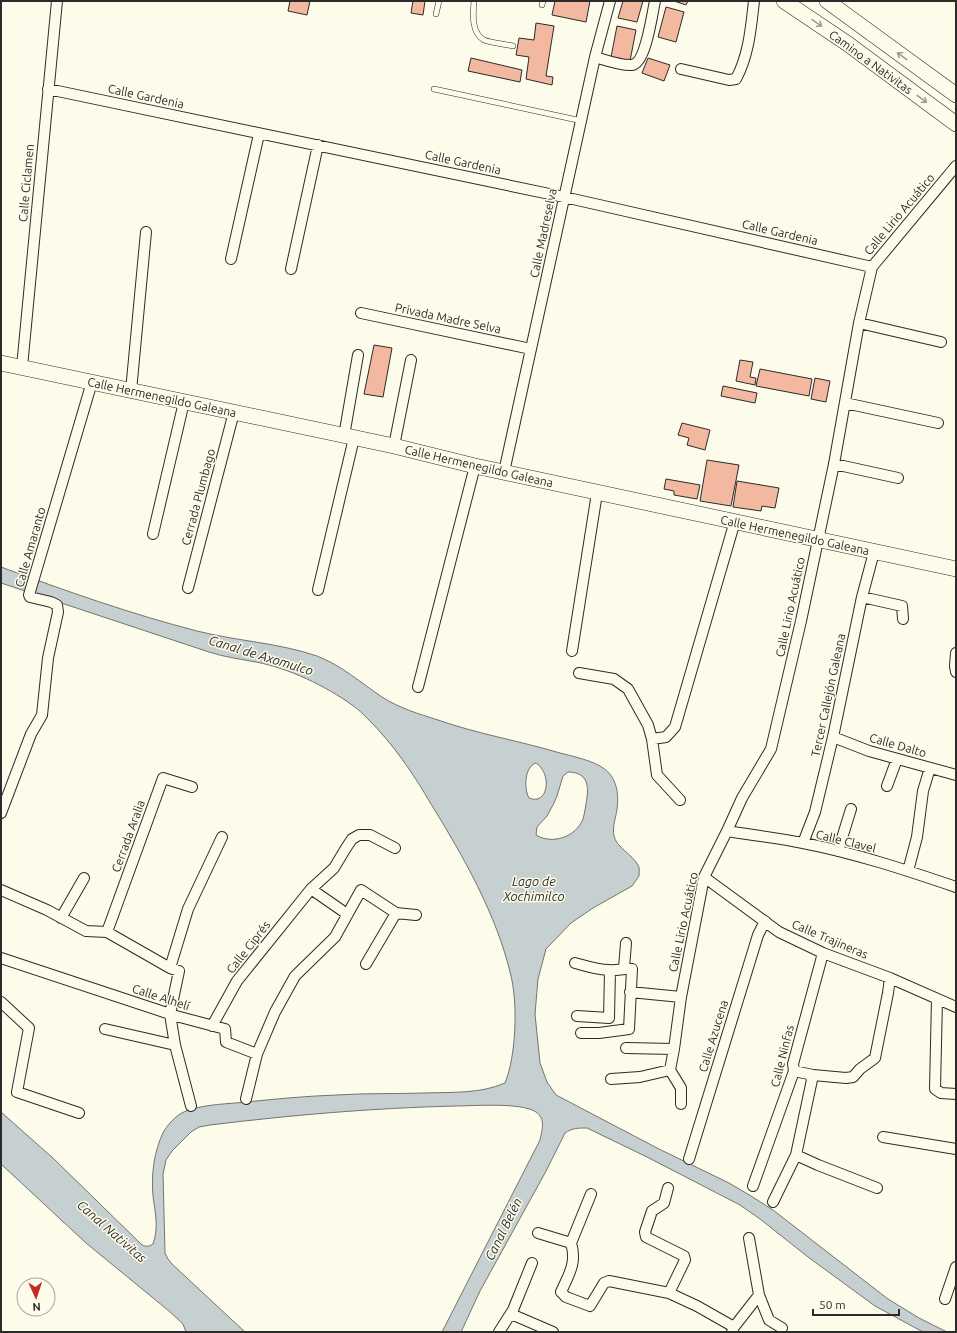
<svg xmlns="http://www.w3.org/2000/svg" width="957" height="1333" font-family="Ubuntu,sans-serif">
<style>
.water{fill:#c7d0d0;stroke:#74746e;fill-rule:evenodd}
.building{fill:#f2b8a0;stroke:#2b2b2b}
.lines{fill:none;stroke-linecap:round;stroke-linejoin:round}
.lane-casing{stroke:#2b2b2b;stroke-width:6}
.street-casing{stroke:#2b2b2b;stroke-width:12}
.secondary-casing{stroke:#2b2b2b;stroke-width:16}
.lane{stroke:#fdfbea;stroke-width:5}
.street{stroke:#fdfbea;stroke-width:10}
.secondary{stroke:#fdfbea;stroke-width:15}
.oneway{stroke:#9e9d94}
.labels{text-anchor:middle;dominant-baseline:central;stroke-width:3;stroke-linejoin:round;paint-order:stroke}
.street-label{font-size:12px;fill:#2b2b2b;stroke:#fdfbea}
.water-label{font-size:13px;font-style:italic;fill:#2b2b2b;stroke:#fdfbea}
</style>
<rect width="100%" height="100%" fill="#fdfbea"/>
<!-- water -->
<path class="water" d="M1,567C66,591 131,614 197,631C237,641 279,643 317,656C341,665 361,683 382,697C399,708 419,714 438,720C478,734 520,741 560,753C572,756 594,761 603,768C617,777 619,794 617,809C616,818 612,826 614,836C616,847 632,854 638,865C640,868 639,872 639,876L632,886L593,908L571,923L546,949L538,979L535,1014L540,1063L547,1082L556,1095L659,1149L729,1183L751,1196L773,1210L888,1299L919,1318L947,1332H923L875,1306L808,1257L760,1219L740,1205L647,1157L587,1128C578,1128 572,1128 565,1133L545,1173L480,1291L461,1332H442L540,1140C542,1130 546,1119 536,1112C521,1102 474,1106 455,1106C373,1108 292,1115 210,1125L199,1127L191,1132L172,1151L166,1160L163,1174L165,1253L168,1259L172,1264L245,1332H186L183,1324L169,1311L86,1243L1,1164V1112L54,1159L141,1244C145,1247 148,1247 153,1244C159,1228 155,1212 153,1196C151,1175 154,1150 164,1131C170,1122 178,1113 189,1110C207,1104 228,1104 246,1102C276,1099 306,1096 337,1095C366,1093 395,1094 425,1093C451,1092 480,1094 505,1083C516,1056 518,1005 511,976C497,915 463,856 431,804C413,773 393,744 368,719C363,714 358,709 352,705C326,686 288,668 256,662C240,659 224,657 209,652L1,583ZM536,763C552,773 549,806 529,798C524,789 524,767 536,763ZM568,772C573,772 579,773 583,777C588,782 588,791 587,797C586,804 585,812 583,819C576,837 552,845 536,835L537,827L547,816L553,805L557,796L563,776Z"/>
<!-- building -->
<path class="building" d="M290,1H310L307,15L288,11Z
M413,1H425L423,15L411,13Z
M555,1H590L586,22L552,15Z
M623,1H643L637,22L618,18Z
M674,1H688L686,5Z
M666,7L684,12L676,42L658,37Z
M536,23L554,26L546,76L553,77L552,85L526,79L529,57L516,55L519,38L534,40Z
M617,26L636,30L630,61L611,57Z
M471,58L522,70L520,82L468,71Z
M648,58L670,65L664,81L642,73Z
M374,345L392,348L383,397L364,394Z
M740,360L753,362L750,377L756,378L755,385L736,381Z
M760,369L812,379L809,396L756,386Z
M815,378L830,381L826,402L811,399Z
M723,386L757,393L755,403L721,396Z
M682,423L710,430L705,450L687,445L689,438L678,435Z
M707,460L739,465L731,506L700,501Z
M666,479L700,485L697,499L674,495V491L664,489Z
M737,481L779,488L775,508L762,506L761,511L733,507Z"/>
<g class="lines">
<!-- lane casing -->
<g class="lane-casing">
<path id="lane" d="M474,1C473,13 471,33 484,40C491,43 505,44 513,46
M542,5L543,1
M436,14L439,1
M434,89L582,121"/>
</g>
<!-- street casing -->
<g class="street-casing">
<path id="street" d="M595,57C605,60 622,66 632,65C646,63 652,14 655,1
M681,69L729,80L736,79C749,55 751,27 754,1
M48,89L564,197L872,267
M231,259L259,134
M291,269L318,145
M361,313L531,349
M859,323L941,342
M22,367L57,1
M131,391L146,232
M845,403L938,423
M344,436L358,355
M394,446L411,360
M834,464L898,478
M504,472L595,57L610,1
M153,534L184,402
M188,588L234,412
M318,590L354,438
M862,597L902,606L903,619
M572,651L597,493
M956,653L955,666L956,672
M579,673L614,679L628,689L648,725L652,739L657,775L680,800
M418,687L475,466
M833,737L869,751L956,775
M652,739L666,737L675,727L735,521
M887,786L897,759
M1,813L31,734L42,715L48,658L58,612L57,605L51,602L30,597L29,595L92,382
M727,831C752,835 778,838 803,843C855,853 906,870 956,887
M803,843L815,812L833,737L862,597L874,552
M838,851L851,809
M908,871L917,837L923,791L930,768
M704,877L779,932L823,953L890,978L956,1007
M311,889L347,914
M1,890L47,910L86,931L107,932L170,968L179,971L170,1014L175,1045L191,1106
M61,918L84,878
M107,932L163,778L192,787
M1,958L176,1016L225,1029L226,1042L257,1054
M575,963C586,966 598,970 609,970C617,971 624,968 632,969L629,1029L599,1033H581
M366,964L396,913
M170,968L188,909L222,837
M624,968L626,943
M630,992L681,997
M937,999L935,1089L941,1093L956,1094
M1,1002L29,1028L17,1092L79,1113
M577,1016L609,1018L610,971
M212,1026L237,981L311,889L334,868L346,848L352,839L359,835H370L395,848
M105,1029L175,1045
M626,1048L674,1049
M794,1071L813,1075L846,1078L853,1077L860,1069L875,1058L888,993L890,978
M813,1075L796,1155L818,1165L877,1188
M611,1079L640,1077L670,1070
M246,1099L257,1054L275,1012L295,976L335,937L361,890L396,913L416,915
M681,1104V1088L670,1070L674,1049L681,997L704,877L727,831L742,798L771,749L801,621L834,464L859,323L872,267L956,166
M883,1137L956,1149
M689,1159L758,935L765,921
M753,1186L794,1071L793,1064L823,953
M668,1188L664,1203L652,1211L645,1232L646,1237L684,1256L685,1260L669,1293
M773,1202L796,1155
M538,1233L571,1243C577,1263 569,1274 561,1292L566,1297L590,1306L604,1283L609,1281L669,1293L697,1306L734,1327
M749,1238L759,1295L769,1320L782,1328
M571,1243L591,1194
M945,1299L956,1267
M511,1314L553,1332
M499,1332L513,1310L532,1263
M732,1332L734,1327L759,1295"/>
</g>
<!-- secondary casing -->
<g class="secondary-casing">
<path id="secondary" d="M784,1L848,44L956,124
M827,1L956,95
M1,363L394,446L475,466L956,569"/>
</g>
<!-- lane -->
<use href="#lane" class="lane"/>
<!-- street -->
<use href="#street" class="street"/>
<!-- secondary -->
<use href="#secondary" class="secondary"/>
</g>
<!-- one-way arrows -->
<defs><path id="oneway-shaft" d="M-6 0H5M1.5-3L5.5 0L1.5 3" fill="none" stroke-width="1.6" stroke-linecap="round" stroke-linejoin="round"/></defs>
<g class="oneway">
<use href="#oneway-shaft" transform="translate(817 23) rotate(34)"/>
<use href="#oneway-shaft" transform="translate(902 56) rotate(-144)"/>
<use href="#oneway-shaft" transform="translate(922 99) rotate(36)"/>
</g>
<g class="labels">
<!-- street labels -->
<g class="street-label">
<text transform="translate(871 62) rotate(36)">Camino a Nativitas</text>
<text transform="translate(146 96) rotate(12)">Calle Gardenia</text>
<text transform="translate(463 162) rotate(12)">Calle Gardenia</text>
<text transform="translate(26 183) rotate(-85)">Calle Ciclamen</text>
<text transform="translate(899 214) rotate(-50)">Calle Lirio Acuático</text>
<text transform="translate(780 232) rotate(13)">Calle Gardenia</text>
<text transform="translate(543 233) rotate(-78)">Calle Madreselva</text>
<text transform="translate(448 318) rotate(12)">Privada Madre Selva</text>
<text transform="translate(162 397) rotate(12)">Calle Hermenegildo Galeana</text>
<text transform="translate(479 466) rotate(13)">Calle Hermenegildo Galeana</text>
<text transform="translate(198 497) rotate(-75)">Cerrada Plumbago</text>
<text transform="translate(795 535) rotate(12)">Calle Hermenegildo Galeana</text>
<text transform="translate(30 547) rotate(-74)">Calle Amaranto</text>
<text transform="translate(790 607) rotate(-78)">Calle Lirio Acuático</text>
<text transform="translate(828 695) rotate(-78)">Tercer Callejón Galeana</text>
<text transform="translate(898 745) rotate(16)">Calle Dalto</text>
<text transform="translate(128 836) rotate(-70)">Cerrada Aralia</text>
<text transform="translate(846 841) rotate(14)">Calle Clavel</text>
<text transform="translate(683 922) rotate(-78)">Calle Lirio Acuático</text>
<text transform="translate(830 939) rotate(23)">Calle Trajineras</text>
<text transform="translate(248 947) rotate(-52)">Calle Ciprés</text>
<text transform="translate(161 997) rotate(18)">Calle Alhelí</text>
<text transform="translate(713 1036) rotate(-73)">Calle Azucena</text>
<text transform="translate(782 1056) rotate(-76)">Calle Ninfas</text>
</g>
<!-- water labels -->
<g class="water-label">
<text transform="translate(261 655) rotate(17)">Canal de Axomulco</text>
<text x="534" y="881">Lago de<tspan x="534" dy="15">Xochimilco</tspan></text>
<text transform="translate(503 1229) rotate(-64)">Canal Belén</text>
<text transform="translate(112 1231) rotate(41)">Canal Nativitas</text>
</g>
</g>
<!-- border -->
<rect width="957" height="1333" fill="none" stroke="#2b2b2b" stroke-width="4"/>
<!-- north arrow -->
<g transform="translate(36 1297) rotate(177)"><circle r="19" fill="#fdfbea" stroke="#a9a89e"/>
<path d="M0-3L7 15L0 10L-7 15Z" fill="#c62828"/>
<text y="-6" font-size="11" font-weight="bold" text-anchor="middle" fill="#2b2b2b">N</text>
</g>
<!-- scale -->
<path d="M813 1309v6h86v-6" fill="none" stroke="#2b2b2b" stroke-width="2"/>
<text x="819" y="1309" font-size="12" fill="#2b2b2b" stroke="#fdfbea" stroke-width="3" paint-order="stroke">50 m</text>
</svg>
